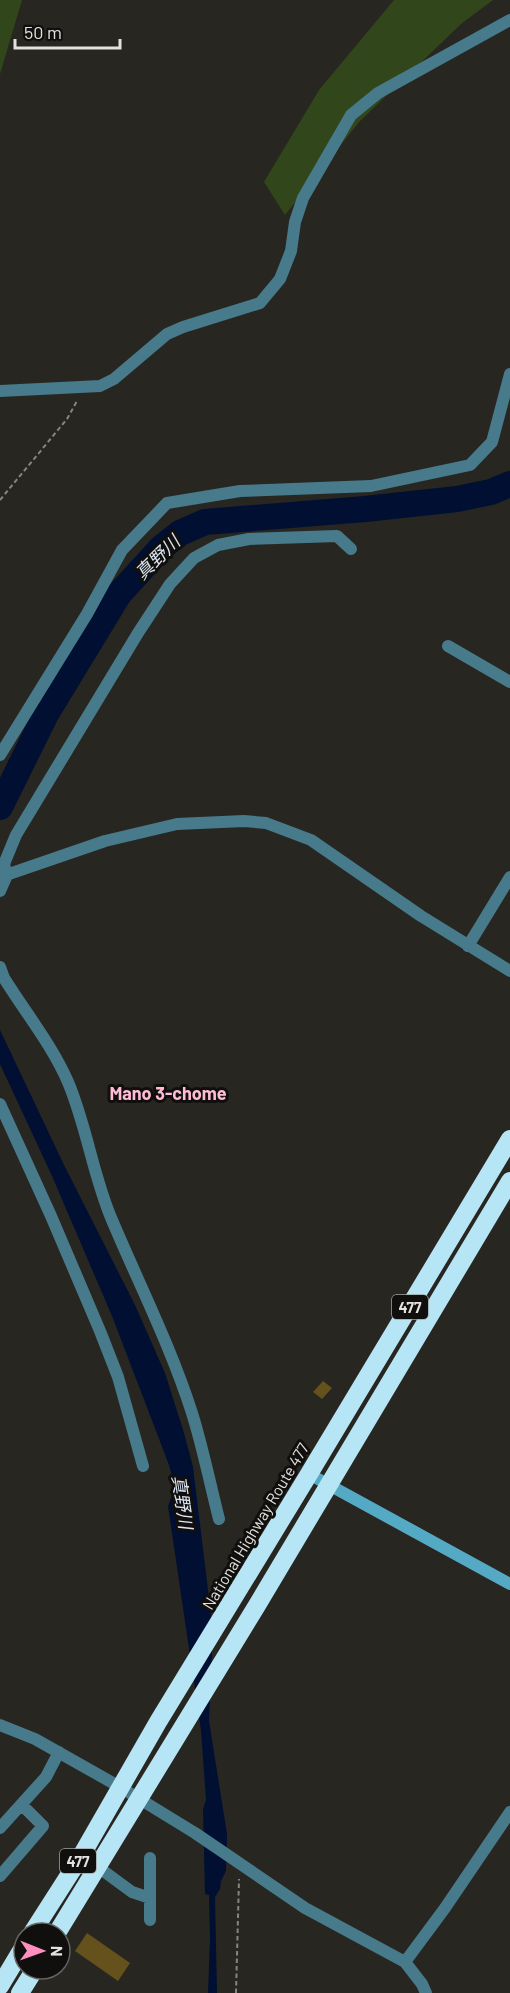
<svg xmlns="http://www.w3.org/2000/svg" width="510" height="1993" font-family="Barlow,'Noto Sans JP',sans-serif">
<style>
.green{fill:#31471b}
.water{fill:#000f32}
.lines{fill:none;stroke-linecap:round;stroke-linejoin:round}
.river{stroke:#000f32;stroke-width:26}
.building{fill:#64511c}
.path{stroke:#868581;stroke-width:2;stroke-dasharray:4.5 3;stroke-linecap:butt}
.street{stroke:#477a8b;stroke-width:12}
.secondary{stroke:#54aac5;stroke-width:12}
.highway{stroke:#b6e6f6;stroke-width:18}
.labels{text-anchor:middle;dominant-baseline:central;stroke-width:6;stroke-linejoin:round;paint-order:stroke}
.shield{fill:#100f0d;stroke:#a4a3a0;stroke-width:1.5}
.shield-label{font-size:15px;font-weight:bold;fill:#e3e2df}
.street-label{font-size:16px;fill:#e3e2df;stroke:#100f0d}
.water-label{font-size:18px;font-style:italic;fill:#dbe4f1;stroke:#100f0d}
.neighbourhood-label{font-size:18px;font-weight:bold;fill:#febdd5;stroke:#100f0d}
</style>
<rect width="100%" height="100%" fill="#282621"/>
<!-- green -->
<path class="green" d="M0,0H22L0,74Z
M394,0H493L461,24L359,122L285,215L264,182L319,90Z"/>
<!-- water -->
<path class="water" d="M0,1030L64,1165L135,1305L165,1373L184,1433L193,1467L213,1631L209,1721L227,1834L226,1871L221,1881L220,1889L215,1897L217,1993H208L210,1939L209,1895L205,1894L203,1809L206,1800L201,1730L168,1506L175,1487L169,1465L112,1316L52,1176L0,1064Z"/>
<g class="lines">
<!-- river -->
<path class="river" d="M0,807L46,714L119,594L161,548L180,533L205,522L365,509L457,499L491,492L510,484"/>
</g>
<!-- building -->
<path class="building" d="M323,1381L332,1388L322,1399L313,1392Z
M87,1933L130,1963L118,1981L75,1951Z"/>
<g class="lines">
<!-- path -->
<path class="path" d="M0,500L67,419L77,401
M236,1993L239,1879"/>
<!-- street -->
<path class="street" d="M0,391L100,386L114,379L167,334L183,327L260,303L280,279L291,251L295,222L303,198L351,115L378,93L510,20
M448,646L510,682
M0,755L87,614L122,550L167,503L240,491L371,486L470,465L492,442L510,374
M0,877L105,841L177,824L244,821L266,823L311,840L421,916L510,971
M0,891L7,875L4,864L16,835L138,633L170,584L194,558L218,545L249,539L337,536L351,549
M468,946L510,877
M0,967L4,978C25,1012 52,1045 68,1082C87,1127 93,1176 112,1220C139,1284 171,1347 192,1413C203,1448 210,1484 219,1519
M0,1104L51,1216L100,1331L118,1377L143,1466
M0,1725L35,1739L120,1787L195,1833L305,1908L405,1962L422,1984L426,1993
M0,1828L46,1777L59,1752
M98,1867L132,1892L150,1898
M0,1876L43,1826L22,1805
M150,1920V1858
M405,1962L445,1908L510,1812"/>
<!-- secondary -->
<path class="secondary" d="M309,1474L510,1584"/>
<!-- highway -->
<path class="highway" d="M32,1933L80,1858L158,1722L309,1474L510,1139
M57,1933L256,1607L510,1181
M0,1986L24,1946
M20,1993L35,1969"/>
</g>
<g class="labels">
<!-- shield labels -->
<g class="shield">
<rect x="392" y="1295" width="36" height="24" rx="4.5"/>
<rect x="60" y="1849" width="36" height="24" rx="4.5"/>
</g>
<g class="shield-label">
<text x="410" y="1307">477</text>
<text x="78" y="1861">477</text>
</g>
<!-- street labels -->
<g class="street-label">
<text transform="translate(255 1526) rotate(-59)">National Highway Route 477</text>
</g>
<!-- water labels -->
<g class="water-label">
<text transform="translate(157 557) rotate(-44)">真野川</text>
<text transform="translate(183 1502) rotate(82)">真野川</text>
</g>
<!-- neighbourhood labels -->
<g class="neighbourhood-label">
<text x="168" y="1093">Mano 3-chome</text>
</g>
</g>
<!-- north arrow -->
<g transform="translate(42 1951) rotate(91)"><circle r="28" fill="#100f0d" stroke="#646361" stroke-width="1.5"/>
<path d="M0-4.5L10 22L0 15L-10 22Z" fill="#fe8ebd"/>
<text y="-9" font-size="16" font-weight="bold" text-anchor="middle" fill="#e3e2df">N</text>
</g>
<!-- scale -->
<path d="M15 39v9h105v-9" fill="none" stroke="#e3e2df" stroke-width="3"/>
<text x="24" y="39" font-size="18" fill="#e3e2df" stroke="#100f0d" stroke-width="4.5" paint-order="stroke">50 m</text>
</svg>
